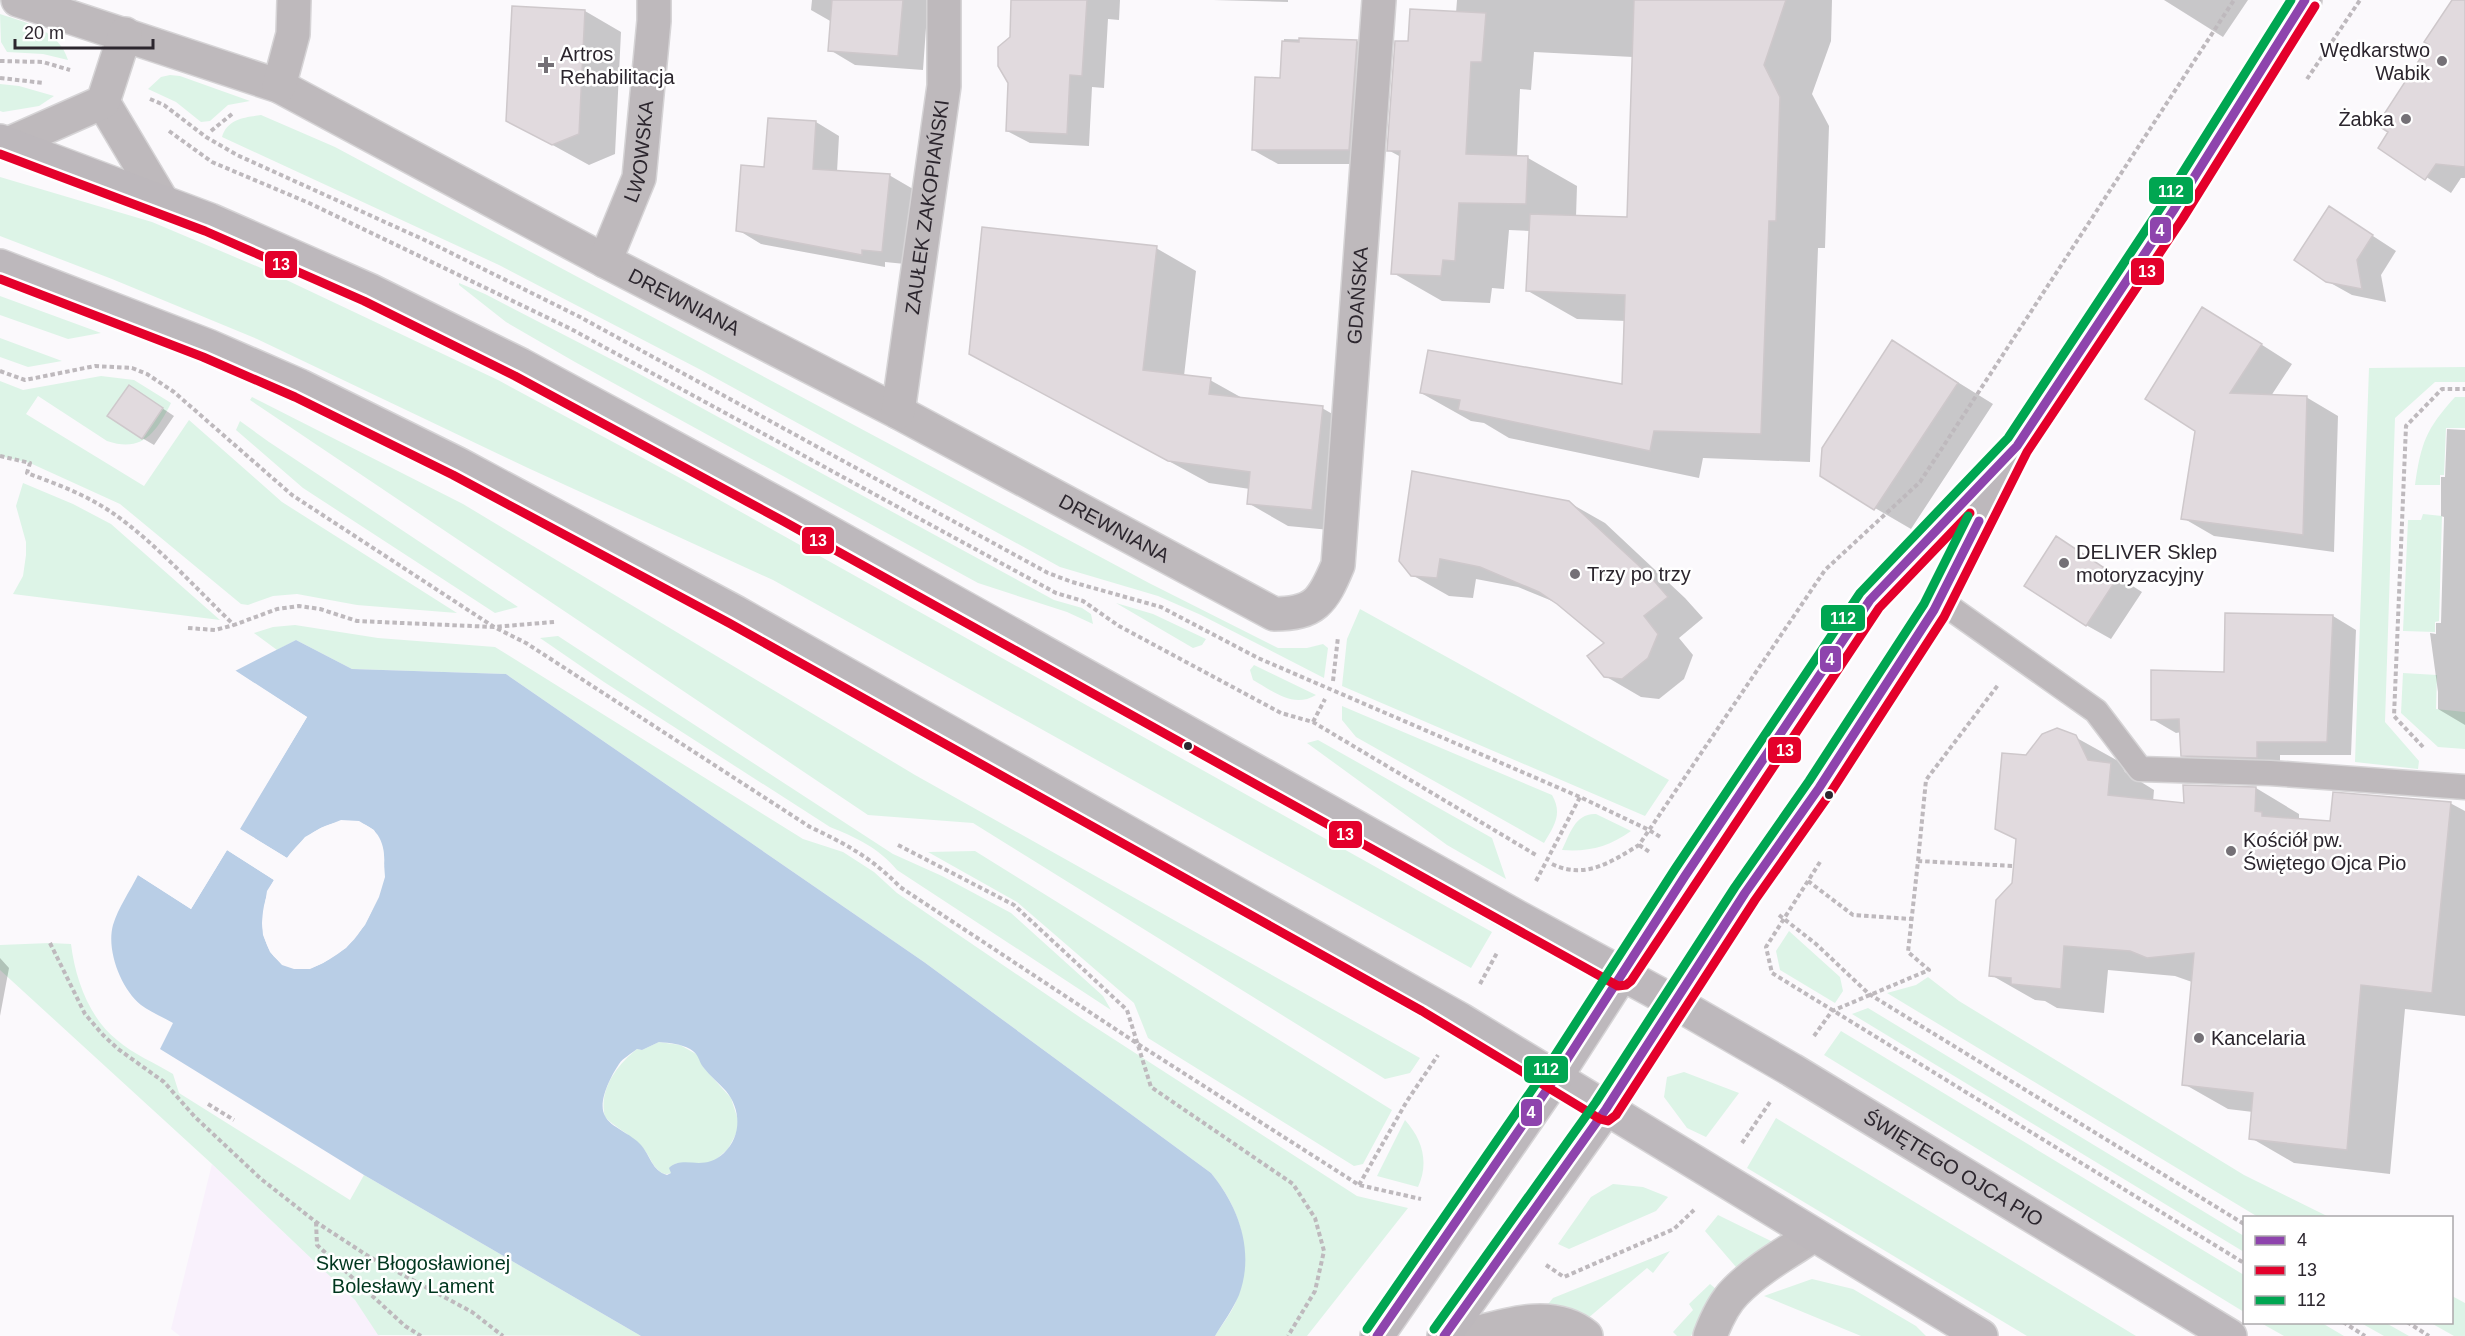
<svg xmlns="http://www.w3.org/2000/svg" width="2465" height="1336" font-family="Arial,sans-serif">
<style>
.built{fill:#f9f1fc}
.green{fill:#ddf4e7}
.water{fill:#b9cee6;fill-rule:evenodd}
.pier{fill:#fbf9fc}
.shadow{fill:#0003;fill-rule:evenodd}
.building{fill:#e1dade;stroke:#cec8cb;stroke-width:1.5}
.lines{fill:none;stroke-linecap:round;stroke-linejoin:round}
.lane-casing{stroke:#d6d4d6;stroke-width:27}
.street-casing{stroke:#d6d4d6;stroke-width:36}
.secondary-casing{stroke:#d6d4d6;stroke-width:36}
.path{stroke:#beb9bd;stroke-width:4;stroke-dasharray:4.5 3;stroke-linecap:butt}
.lane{stroke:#beb9bc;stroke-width:24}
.street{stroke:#beb9bc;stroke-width:33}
.secondary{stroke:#bdb8bc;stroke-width:33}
.bus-1-casing{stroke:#fff;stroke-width:14}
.bus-2-casing{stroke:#fff;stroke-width:14}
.bus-3-casing{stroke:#fff;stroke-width:14}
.bus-1{stroke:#8e44ad;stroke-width:9}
.bus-2{stroke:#e4002b;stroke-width:9}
.bus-3{stroke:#00a651;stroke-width:9}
.poi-dot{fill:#747076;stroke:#fff;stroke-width:2}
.bus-dot{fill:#2c262e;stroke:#fff;stroke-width:2}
.labels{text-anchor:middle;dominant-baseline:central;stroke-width:5;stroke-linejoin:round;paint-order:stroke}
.poi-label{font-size:20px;fill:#2c262e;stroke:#fff;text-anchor:start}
.street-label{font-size:20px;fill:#2c262e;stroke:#fff}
.park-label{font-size:20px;fill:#00361e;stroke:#fff}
.line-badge{stroke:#fff;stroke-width:2}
.badge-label{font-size:16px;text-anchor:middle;font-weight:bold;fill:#fff}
</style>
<rect width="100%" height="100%" fill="#fbf9fc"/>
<!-- built -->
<path class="built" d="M212,1164L355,1300L380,1336H180L171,1329Z"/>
<!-- green -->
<path class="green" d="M0,14C27,23 59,30 68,60L43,54L7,52L1,42Z
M170,75L180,76L250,101L228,105L210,121L201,122L176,102L148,89L161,77Z
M0,84L19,86L54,96L39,106L3,112L0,111Z
M261,115L335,147L1149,583L1278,648H1307L1323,644L1328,648L1324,678L1201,615L1158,596L1060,567L701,370L499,265L222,137C227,119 245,117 261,115Z
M0,177L152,222L261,268L498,380L682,479L1492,932L1471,968L773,580L528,468L257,339L112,279L0,236Z
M459,283L485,294L634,371L1054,600L1082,608L1091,614L1093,624L1067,612L978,583L575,362L506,322L459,285Z
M0,296L101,333L68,339L0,315Z
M0,338L62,361L28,367L0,357Z
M2465,367V382H2435L2395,418L2385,722L2419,761L2418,769L2355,762L2369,368Z
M101,376L134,380L171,403C156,433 142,453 107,441L38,396L26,414L144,486L189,420L282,502L457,613L357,605L297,594L273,596L248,605L241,604L120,504L30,463L0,456V381L23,390Z
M252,397L463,504L915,775L1420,1058L1410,1073L1385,1079L973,823L868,815L250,400Z
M2455,397H2465V428H2446L2444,475H2440V485H2415C2421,443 2426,429 2455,397Z
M240,421L269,442L518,607L495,613L303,488L236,430Z
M23,483L73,504L111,524L220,620L13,594L23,576L26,555V542L16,506Z
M2423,514L2442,516L2439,621L2435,622V632L2403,631L2408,520H2421Z
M1116,603L1153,614L1206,639L1202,645L1193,648Z
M1360,609L1669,780L1645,816L1342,686L1347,639Z
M295,625L378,638L495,647L803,839L843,852L874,872L897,893L1084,1020L1357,1196L1408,1208L1307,1336H1215C1222,1324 1235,1309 1238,1295C1252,1248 1241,1210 1211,1173L924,962L506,674L352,669L296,640L277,650L254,633L273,627Z
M558,636L893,854L942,876L1011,913L1103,996L1111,1010L897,870C879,848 855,837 830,827L604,682L540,638Z
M1254,665L1316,695C1293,709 1273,691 1253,680L1250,670Z
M2403,673L2437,675L2436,709L2465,712V749L2438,747L2401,713Z
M1342,706L1552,795C1563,814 1554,826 1544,843L1356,737L1342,720Z
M1318,740L1492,838L1506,879L1447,845L1307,743Z
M1596,814L1631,831C1609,847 1588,852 1562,850C1570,834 1575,813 1596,814Z
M975,851L1392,1110L1363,1164L1354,1166L1148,1038L1134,1003L1017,902L928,852Z
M1789,931L1840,977L1843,991L1835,1003L1780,970L1776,951Z
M50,943L71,944C75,978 89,1018 117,1040C133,1054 155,1063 173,1074L179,1093L350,1200L364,1175L641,1336L378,1335L355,1300L212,1164L0,970V945Z
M1928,977L1959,1001L2244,1175L2329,1217H2258L1887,993L1916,985Z
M1868,1008L2244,1236V1252L1852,1014Z
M1841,1031L2244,1275V1312L1824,1055Z
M659,1042L680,1045L698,1055L703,1067L731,1098L739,1123L738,1130L728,1149L712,1163H677L673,1165L671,1173C667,1174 666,1175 662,1173C654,1168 652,1162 648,1155C638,1138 618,1130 605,1117C598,1090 617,1065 637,1049L642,1050Z
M1684,1072L1739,1093L1706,1137L1687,1128L1664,1097L1667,1077Z
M1776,1118L2136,1336H2027L1747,1168Z
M1405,1120C1423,1140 1429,1163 1418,1187L1377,1176Z
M1613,1184L1643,1187L1668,1197L1656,1211L1569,1249L1558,1244L1591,1197Z
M1718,1215L1775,1243L1736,1267L1705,1231Z
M1670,1251L1653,1273L1647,1268L1587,1319L1544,1309L1553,1298Z
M1812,1279L1853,1289L1916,1326L1926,1336H1861L1764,1296Z
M1710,1284L1716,1289L1691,1336H1677L1673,1332L1693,1310L1689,1304Z
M2452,1296L2465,1303V1336H2454L2431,1323L2452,1322Z
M2261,1323H2322L2344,1336H2284Z
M2361,1323H2386L2409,1336H2384Z"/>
<!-- water -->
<path class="water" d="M296,640L352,669L506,674L924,962L1211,1173C1239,1207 1255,1252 1239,1295C1233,1309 1223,1323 1215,1336H641L364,1175L160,1049L173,1023C163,1017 150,1012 141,1005C121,989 106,950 113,925C118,908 130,891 138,875L191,909L227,850L274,880C263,899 258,924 267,945C272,957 280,964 293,966C299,967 306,969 311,968C326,963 346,950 356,937C377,912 408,830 355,822C327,818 303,836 287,858L239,829L307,717L235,671ZM659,1042C670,1043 681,1044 690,1049C699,1054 698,1060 703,1067C710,1076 719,1083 726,1091C741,1109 742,1136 724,1153C703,1173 684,1154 669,1168L671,1173L667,1175C652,1171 650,1155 641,1145C632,1134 610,1127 605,1116C597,1102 611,1076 619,1064C623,1058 631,1054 637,1049L642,1050Z"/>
<!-- pier -->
<path class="pier" d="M233,669L307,717L240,829L287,858L305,837L321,828L341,820L359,821L374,830L383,849L385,877L379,897L365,925L346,948L323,963L310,969H294L282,965L270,952L263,935L262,923L267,891L274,880L227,850L191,909L138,875L139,872L190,905L224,848L229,847L277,878L266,907V935L272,950L284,962L294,966H309L322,960L344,945L355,935L376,896L382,876L380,849L372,832L358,823H341L322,831L307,840L287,861L237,830L303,718L234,673Z"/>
<!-- shadow -->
<path class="shadow" d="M812,0H928L923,70L855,65L830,50L832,22L811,10Z
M1013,0H1120L1119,20L1108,19L1104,88L1092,87L1089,146L1030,143L1007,131Z
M1213,0H1288V2Z
M1457,0H1832L1831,41L1812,94L1829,126L1825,248H1818L1810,462L1703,458L1699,478L1509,438L1484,423L1471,421L1421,393L1624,386L1626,321L1577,319L1528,291L1530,231L1509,230L1504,289L1492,288L1490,303L1442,301L1393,273L1401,157L1388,150L1410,43L1456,13ZM1534,52L1633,57L1629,218L1576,217L1577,186L1528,158L1517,157L1520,89L1531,90Z
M2164,0H2248L2223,37Z
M585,11L621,32L615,154L589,165L507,120Z
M2465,14V178H2461L2451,193L2380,147Z
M1284,39L1357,41L1382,55L1374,164H1278L1253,150L1282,80Z
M769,119L816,122L839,136L837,172L889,175L913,189L905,264L885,262V267L761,244L738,230L766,168Z
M2330,208L2396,251L2381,275L2386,302L2352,295L2327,281Z
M1156,248L1196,271L1184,376L1210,380L1244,399L1322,408L1362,431L1351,532L1288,526L1248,503L1250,489L1209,483L970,353Z
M2234,327L2292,364L2271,396L2306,397L2338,416L2334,552L2214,536L2183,518Z
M1893,342L1993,404L1911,529L1875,508Z
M141,394L174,416L154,445L142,438Z
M2447,429L2465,430V725L2438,709V692L2430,633L2436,634V623H2441L2444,517L2441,516V477H2445Z
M1568,502L1605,523L1685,598L1703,618L1679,638L1693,655L1684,679L1659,699L1641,697L1605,676L1606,643L1562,605L1518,587L1476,579L1473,598L1449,596L1412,575L1400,561Z
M2057,538L2142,592L2111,639L2086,625Z
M2333,616L2356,630L2351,755H2280V771L2207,769L2183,755L2182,732L2176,733L2152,719L2225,673Z
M2075,737L2120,762L2125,772L2154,790L2153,802L2185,805L2256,788L2299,814V820L2331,823L2450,803L2465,811V1016L2405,1009L2390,1174L2294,1163L2251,1138L2253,1112L2228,1109L2184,1084L2192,982L2175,976L2108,970L2104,1013L2057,1008L2045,1001L2035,1000L1991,975L2014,884L2018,841L1996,828L2027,756Z
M0,958L9,968L0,1016Z"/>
<!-- building -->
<path class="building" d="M832,0H903L898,56L828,51Z
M1011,0H1087L1082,76L1070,75L1067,134L1006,131L1008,83L998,66V47L1010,37Z
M1634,0H1786L1764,65L1780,97L1776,221H1769L1761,434L1654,431L1650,451L1458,410L1460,400L1420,393L1428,350L1622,384L1625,295L1526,291L1530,214L1627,217Z
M2452,0H2465V167L2436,164L2425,180L2378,148L2388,132L2377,125L2429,45L2424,42Z
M512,6L585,10L579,134L552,145L506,121Z
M1410,9L1486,13L1482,62H1471L1466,154L1528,156L1526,204L1459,203L1455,261L1443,260L1441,276L1391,274L1400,151H1387L1395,41H1408Z
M1299,38L1357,40L1349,150H1252L1255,77L1280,78L1282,41L1299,42Z
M768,118L816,121L813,169L890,174L882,252L862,250V255L736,231L741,165L764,167Z
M2329,206L2373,235L2357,260L2362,289L2326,282L2294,260Z
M982,227L1157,246L1143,370L1211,378L1209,394L1323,406L1312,510L1247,504L1250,472L1168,461L969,354Z
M2202,307L2262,344L2230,393L2307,396L2303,535L2181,519L2195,431L2145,399Z
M1892,340L1958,383L1874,510L1820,476L1822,448Z
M129,385L163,408L142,439L107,416Z
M1412,471L1569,501L1649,575L1668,597L1644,616L1658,634L1648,658L1622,679L1604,677L1587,656L1604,643L1557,604L1539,592L1480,567L1440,559L1437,578L1411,576L1399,561Z
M2056,536L2118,577L2086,626L2024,586Z
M2225,613L2333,615L2327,742H2257V758L2181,756L2179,719L2151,720V670L2224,672Z
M2057,728L2076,735L2088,760L2111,763L2108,795L2184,803L2183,785L2256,787L2255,811L2262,812V816L2330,821L2333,792L2451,802L2432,993L2361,985L2347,1150L2249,1139L2253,1093L2182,1085L2194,953L2147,958L2130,951L2064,946L2061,989L2011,984V978L1989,976L1996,900L2012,883L2016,839L1995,829L2002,753L2026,755L2042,734Z"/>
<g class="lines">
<!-- lane casing -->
<g class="lane-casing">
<path id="lane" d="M1939,600L2096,711L2140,769L2270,773L2465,787"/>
</g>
<!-- street casing -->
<g class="street-casing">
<g id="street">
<path id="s1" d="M18,0L279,86L605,261L898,412L1274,614C1315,614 1323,601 1338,565L1379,0"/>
<path d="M279,86L293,34L294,0"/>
<path d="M103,102L162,201"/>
<path d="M8,144L103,102L125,34"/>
<path id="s2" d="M605,261L639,178L654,21V0"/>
<path id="s3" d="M898,412L944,86V0"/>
<path d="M1466,1336C1504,1326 1552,1308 1586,1336"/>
<path d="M1710,1336C1716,1320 1723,1304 1735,1292C1757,1269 1788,1252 1814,1235"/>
</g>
</g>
<!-- secondary casing -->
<g class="secondary-casing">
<g id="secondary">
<path id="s4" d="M0,141L210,220L369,290L521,365L789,510L1517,917L1674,1002L1792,1070L2230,1336"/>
<path d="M0,266L208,346L300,386L458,464L735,612L1461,1020L1981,1336"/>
<path d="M1377,1336L1555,1078L1685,876L1870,600L1993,471"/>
<path d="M1444,1336L1606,1109L1745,893L1819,788L1934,610L2017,446L2173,211L2305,0"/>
</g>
</g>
<!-- path -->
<path class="path" d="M0,61L43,62L70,70
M0,78L44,83
M2307,79L2360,0
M150,99L164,105L206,137L237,155L429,242L580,317L1048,573L1072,582L1161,607L1258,658L1580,797L1649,830L1662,838
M169,131L212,162L309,203L571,329L1056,593L1083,601L1119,626L1281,713L1313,722L1536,855
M211,131L232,114
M0,371L25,380L95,366L132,368L147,374L174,392L292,495L494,627L526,643L810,827C846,844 872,858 900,887L1138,1044L1359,1185L1421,1199
M0,456L30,463L27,473C48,481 71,489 91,500C140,525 193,586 234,625L277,609L299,606L320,609L357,621L494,627L554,622
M188,628L215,630L234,625
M1333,681L1338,637
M1313,722L1325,699
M2423,747L2394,716L2406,426L2442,389H2465
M898,845L1014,905L1127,1010L1151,1087L1293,1184L1315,1218L1324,1251L1315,1291L1288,1336
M1639,845L1651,853
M1918,861L1926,780L1998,685
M1820,862L1766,947L1772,973L2244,1263
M1552,864C1585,880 1611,862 1639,845L1825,570L1920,482L2234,0
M1536,881L1580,797
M1808,881L1853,915L1911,919
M1779,915L1816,944L1869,994L2244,1224
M50,943L85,1014L103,1035L118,1049L164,1082L195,1117L261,1179L316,1222L368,1256L472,1312L503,1336
M1480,984L1498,951
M1814,1036L1832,1011L1929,970L1908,952L1918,861L2014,866
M208,1104L234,1120
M1742,1143L1770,1102
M1359,1185L1407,1101L1438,1055
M316,1222L317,1245L405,1326L421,1336
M1546,1265L1564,1277L1674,1229L1694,1210
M2343,1322L2365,1336
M2407,1322L2429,1336"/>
<!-- lane -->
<use href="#lane" class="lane"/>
<!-- street -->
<use href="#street" class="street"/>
<!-- secondary -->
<use href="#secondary" class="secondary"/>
<!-- bus-1 casing -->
<g class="bus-1-casing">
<path id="bus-1" d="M1377,1336L1555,1078L1685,876L1870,600L2017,446L2173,211L2305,0
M1444,1336L1606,1109L1745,893L1819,788L1934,610L1979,521"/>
</g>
<!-- bus-2 casing -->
<g class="bus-2-casing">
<path id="bus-2" d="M0,154L205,231L364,301L515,376L783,521L1618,986L1626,985L1631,981L1879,608L1970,513
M0,279L203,357L295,397L453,475L729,623L1422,1011L1600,1119L1608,1121L1616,1115L1755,900L1829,795L1944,617L2027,452L2183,218L2315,6"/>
</g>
<!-- bus-3 casing -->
<g class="bus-3-casing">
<path id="bus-3" d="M1367,1329L1545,1071L1675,869L1860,593L2008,438L2163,204L2291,0
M1434,1329L1596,1102L1735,887L1809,781L1924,604L1968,516"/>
</g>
<!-- bus-1 -->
<use href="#bus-1" class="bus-1"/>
<!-- bus-2 -->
<use href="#bus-2" class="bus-2"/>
<!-- bus-3 -->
<use href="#bus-3" class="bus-3"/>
</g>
<!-- markers -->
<g class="poi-dot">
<circle cx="2442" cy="61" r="6"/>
<path d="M543 56h6v6h6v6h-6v6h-6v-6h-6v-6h6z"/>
<circle cx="2406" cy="119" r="6"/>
<circle cx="2064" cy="563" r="6"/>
<circle cx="1575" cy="574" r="6"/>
<circle cx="2231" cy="851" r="6"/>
<circle cx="2199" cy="1038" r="6"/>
</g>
<g class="bus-dot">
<circle cx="1188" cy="746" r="5"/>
<circle cx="1829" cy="795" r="5"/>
</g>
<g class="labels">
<!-- poi labels -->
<g class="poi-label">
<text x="2430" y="50" text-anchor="end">Wędkarstwo<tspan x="2430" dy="23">Wabik</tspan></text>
<text x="560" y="54">Artros<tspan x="560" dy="23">Rehabilitacja</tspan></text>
<text x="2394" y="119" text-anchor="end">Żabka</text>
<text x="2076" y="552">DELIVER Sklep<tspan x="2076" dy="23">motoryzacyjny</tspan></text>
<text x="1587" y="574">Trzy po trzy</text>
<text x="2243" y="840">Kościół pw.<tspan x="2243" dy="23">Świętego Ojca Pio</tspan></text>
<text x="2211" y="1038">Kancelaria</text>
</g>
<!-- street labels -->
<g class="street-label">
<text stroke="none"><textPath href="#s2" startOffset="116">LWOWSKA</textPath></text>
<text stroke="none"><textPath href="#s3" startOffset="207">ZAUŁEK ZAKOPIAŃSKI</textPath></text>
<text stroke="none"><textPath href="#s1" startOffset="1760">GDAŃSKA</textPath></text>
<text stroke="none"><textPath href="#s1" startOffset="734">DREWNIANA</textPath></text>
<text stroke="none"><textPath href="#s1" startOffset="1220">DREWNIANA</textPath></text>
<text stroke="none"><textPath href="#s4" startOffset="2210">ŚWIĘTEGO OJCA PIO</textPath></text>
</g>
<!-- park labels -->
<g class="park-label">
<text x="413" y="1263">Skwer Błogosławionej<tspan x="413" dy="23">Bolesławy Lament</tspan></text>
</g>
</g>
<g class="line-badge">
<rect x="2148" y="176" width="46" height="29" rx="6" fill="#00a651"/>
<rect x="2149" y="216" width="23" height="28" rx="6" fill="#8e44ad"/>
<rect x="264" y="250" width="34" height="29" rx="6" fill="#e4002b"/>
<rect x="2130" y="257" width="35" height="29" rx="6" fill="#e4002b"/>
<rect x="801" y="526" width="34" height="29" rx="6" fill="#e4002b"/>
<rect x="1820" y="604" width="46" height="28" rx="6" fill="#00a651"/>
<rect x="1819" y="645" width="23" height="28" rx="6" fill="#8e44ad"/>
<rect x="1767" y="736" width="35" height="28" rx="6" fill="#e4002b"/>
<rect x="1328" y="820" width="35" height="29" rx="6" fill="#e4002b"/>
<rect x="1523" y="1055" width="46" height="29" rx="6" fill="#00a651"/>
<rect x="1520" y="1098" width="23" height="29" rx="6" fill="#8e44ad"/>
</g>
<g class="badge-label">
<text x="2171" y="197">112</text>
<text x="2160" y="236">4</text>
<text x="281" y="270">13</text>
<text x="2147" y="277">13</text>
<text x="818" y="546">13</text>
<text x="1843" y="624">112</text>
<text x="1830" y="665">4</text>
<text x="1785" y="756">13</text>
<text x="1345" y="840">13</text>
<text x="1546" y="1075">112</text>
<text x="1531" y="1118">4</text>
</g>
<!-- legend -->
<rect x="2243" y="1216" width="210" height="108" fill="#ffffff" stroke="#aba8ab" stroke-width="1.5"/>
<rect x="2255" y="1236" width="30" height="9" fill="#8e44ad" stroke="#aba8ab" stroke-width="1.5"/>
<text x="2297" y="1246" font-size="18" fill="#2c262e">4</text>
<rect x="2255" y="1266" width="30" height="9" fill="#e4002b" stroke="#aba8ab" stroke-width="1.5"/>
<text x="2297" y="1276" font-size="18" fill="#2c262e">13</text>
<rect x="2255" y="1296" width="30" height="9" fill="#00a651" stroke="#aba8ab" stroke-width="1.5"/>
<text x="2297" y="1306" font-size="18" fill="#2c262e">112</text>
<!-- scale -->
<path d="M15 39v9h138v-9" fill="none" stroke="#2c262e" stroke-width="3"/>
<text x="24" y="39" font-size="18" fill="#2c262e" stroke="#ffffff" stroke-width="4.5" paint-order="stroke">20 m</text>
</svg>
